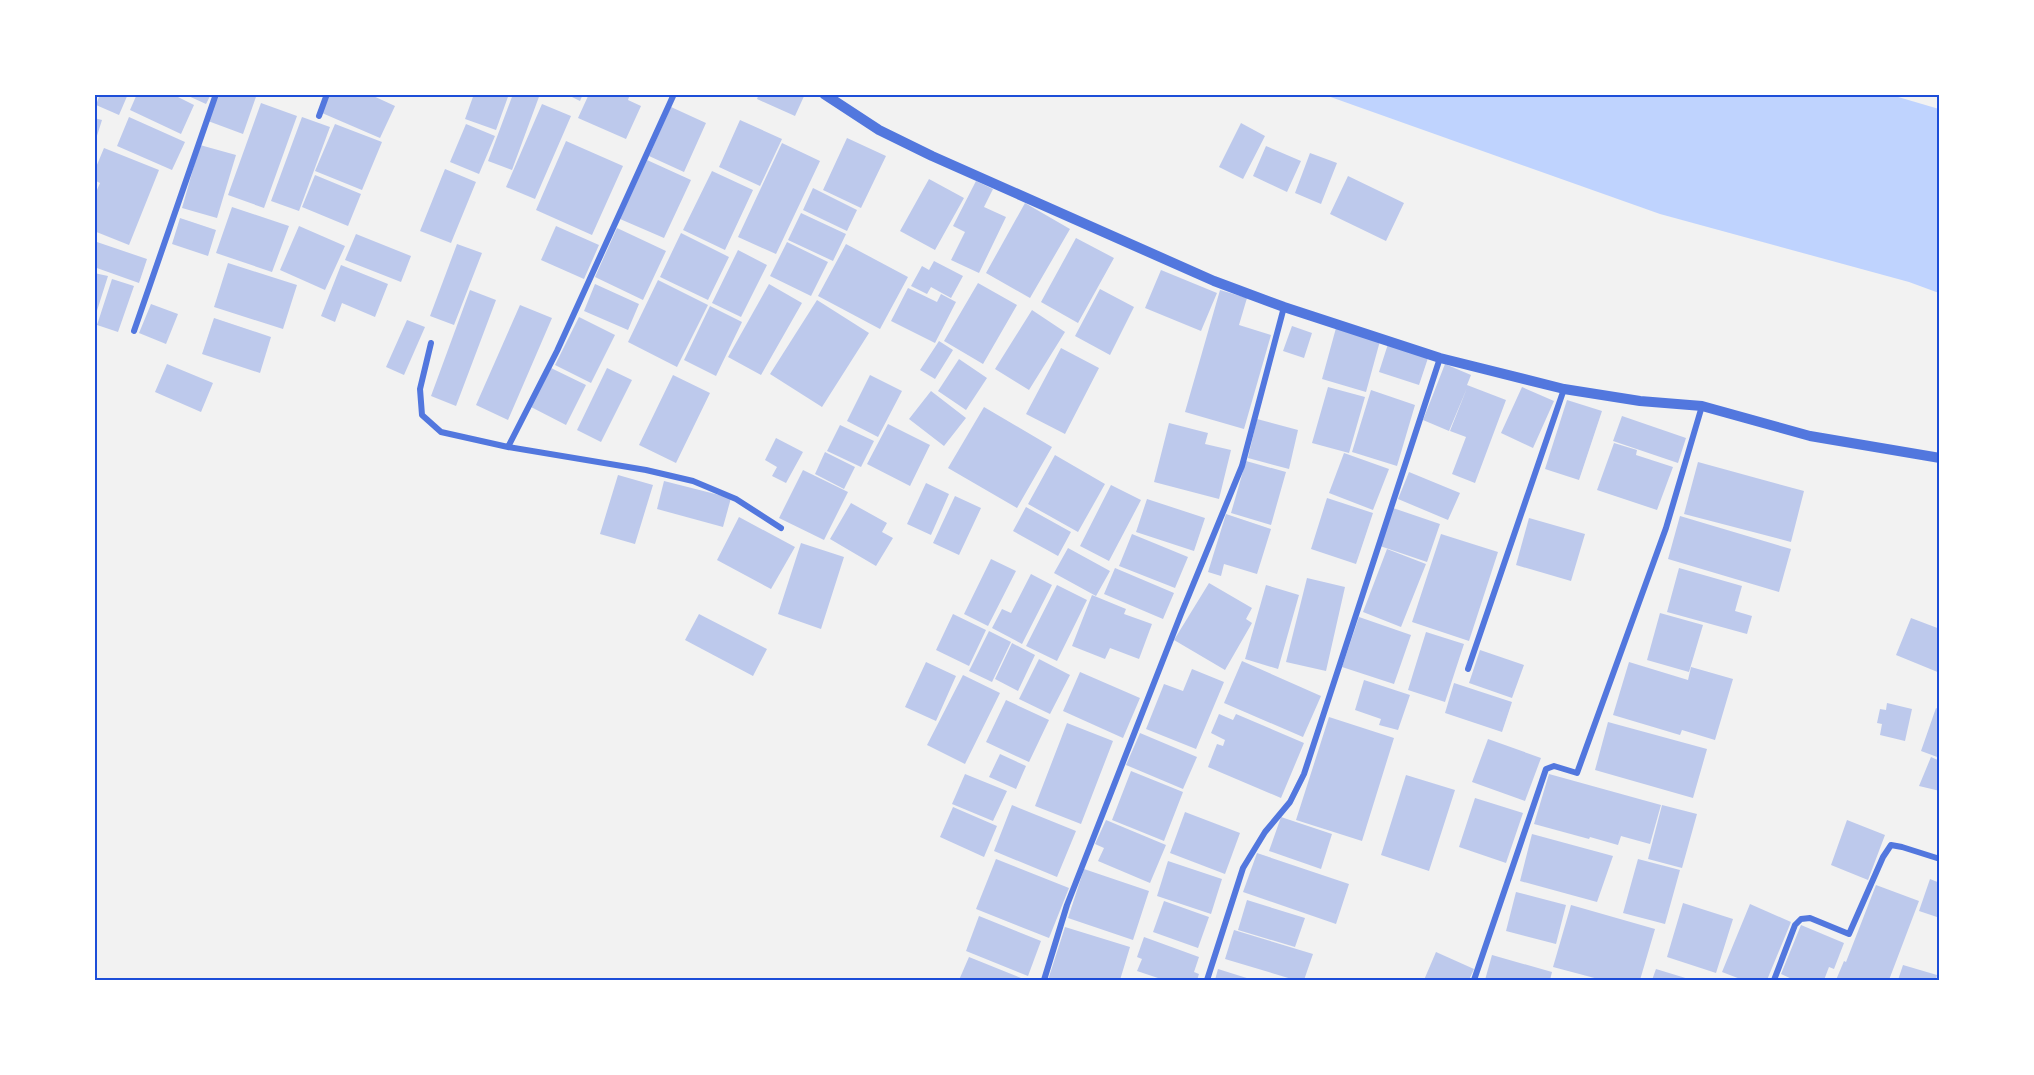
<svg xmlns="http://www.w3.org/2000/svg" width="2034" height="1075" font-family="'Alegreya Sans',sans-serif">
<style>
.water{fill:#bfd3fe}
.building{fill:#bdc9ec}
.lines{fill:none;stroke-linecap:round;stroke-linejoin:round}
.minor{stroke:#5277de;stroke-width:6}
.tertiary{stroke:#5277de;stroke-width:10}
.neatline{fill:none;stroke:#1d4ed8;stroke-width:2}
</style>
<rect width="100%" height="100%" fill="#f2f2f2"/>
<!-- water -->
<path class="water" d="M1888,94L1939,109V293L1909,282L1660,214L1325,95Z"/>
<!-- building -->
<path class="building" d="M100,94H128L119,115L96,105Z
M137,94H172L194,105L181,134L130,110Z
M184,94H211L206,104Z
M218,94H257L243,134L208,121Z
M330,94H369L395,106L380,138L322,113Z
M474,94H509L496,130L465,119Z
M513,94H540L512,170L488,161Z
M566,94H583L580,101Z
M589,94H630L628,100L641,106L626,139L578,118Z
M759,94H805L795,116L757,99Z
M261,103L297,116L264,208L228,195Z
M542,104L571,116L535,199L506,187Z
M671,107L706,123L684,172L649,156Z
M129,117L185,142L172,170L117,146Z
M302,117L330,127L299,211L271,201Z
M94,118L102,120L95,142L94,141Z
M740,120L782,139L760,186L719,167Z
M1241,123L1265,136L1243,179L1219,167Z
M335,124L382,142L362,190L315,171Z
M466,124L495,136L479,174L450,162Z
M847,138L886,156L861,208L823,190Z
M566,141L623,166L592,235L536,210Z
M782,143L820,161L776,254L738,237Z
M200,145L236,155L217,218L182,208Z
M1266,146L1301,161L1287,192L1253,176Z
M104,148L159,170L129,245L94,231V197L100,183L94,180V172Z
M1310,153L1337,163L1321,204L1295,193Z
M647,160L691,180L664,238L620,219Z
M445,169L476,182L451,243L420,231Z
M712,171L753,190L725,250L683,230Z
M315,175L361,194L348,226L302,207Z
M1348,176L1404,203L1386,241L1330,214Z
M929,179L964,198L935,250L900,231Z
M976,181L993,189L984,207L1006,217L979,273L951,260L965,232L953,226Z
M813,188L857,210L847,231L803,210Z
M1025,203L1070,229L1030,298L986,273Z
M232,207L289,226L272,272L216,253Z
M801,213L846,234L833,261L788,240Z
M180,218L216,230L208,256L172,244Z
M299,226L345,246L325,290L280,270Z
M556,226L599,245L584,279L541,260Z
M617,228L666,251L643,300L595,277Z
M681,233L729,257L708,300L660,277Z
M356,234L411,256L401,282L345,260Z
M1076,238L1114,258L1078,323L1041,302Z
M94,241L147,259L139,283L94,267Z
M787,242L828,262L811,296L770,276Z
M457,244L482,253L454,325L430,316Z
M846,244L908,277L880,329L818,296Z
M738,250L767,265L741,317L712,303Z
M934,261L963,276L951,298L931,287L927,294L911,286L922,266L929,270Z
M228,263L297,285L283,329L214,307Z
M341,265L388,284L375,317L342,303L335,322L321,316Z
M1161,270L1217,293L1201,331L1145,308Z
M94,273L108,276L95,317H94Z
M112,279L134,286L118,332L97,325Z
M658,280L708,305L677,367L628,342Z
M978,283L1017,305L983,364L944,341Z
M595,284L639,304L628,330L584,311Z
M769,284L802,303L761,375L728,357Z
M908,288L937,302L941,294L956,302L935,343L891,321Z
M1100,289L1134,307L1110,355L1075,336Z
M470,290L496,300L456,406L431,396Z
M1220,290L1247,298L1239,325L1271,335L1244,429L1185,412Z
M817,300L869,333L822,407L770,374Z
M151,304L178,314L166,344L139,333Z
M520,305L552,318L508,420L476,405Z
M710,306L742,322L716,376L684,360Z
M1032,310L1065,332L1029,390L995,369Z
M579,317L615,335L591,383L555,365Z
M214,318L271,337L260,373L202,354Z
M407,320L425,327L404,375L386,367Z
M1292,326L1312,333L1304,358L1283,351Z
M1336,328L1380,341L1366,392L1322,379Z
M939,341L953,350L935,379L920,370Z
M1388,344L1428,358L1419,385L1379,372Z
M1061,348L1099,368L1065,434L1026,414Z
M959,359L987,378L966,410L938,391Z
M167,364L213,383L201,412L155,392Z
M1445,364L1471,375L1467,385L1506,400L1475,483L1452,474L1466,437L1450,431L1467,388L1449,431L1423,420Z
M551,368L586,385L566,425L531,407Z
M607,368L632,380L601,442L577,430Z
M673,375L710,393L676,463L639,445Z
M870,375L902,391L878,437L847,421Z
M1328,387L1365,397L1349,453L1312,443Z
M1522,387L1554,401L1533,448L1501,433Z
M1371,390L1415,405L1397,466L1352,452Z
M931,391L966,418L944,446L909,419Z
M1567,400L1602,411L1579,480L1545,469Z
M984,407L1052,447L1017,508L948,468Z
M1622,416L1686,438L1678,463L1613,441Z
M1257,419L1298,430L1289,469L1248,458Z
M1169,423L1208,433L1205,444L1231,450L1219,499L1154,482Z
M888,424L930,445L910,486L867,464Z
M840,425L874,441L861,467L827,451Z
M776,438L803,452L786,483L772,476L777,467L765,460Z
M1614,443L1637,450L1636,455L1673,467L1657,510L1597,490Z
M825,452L855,467L844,489L815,474Z
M1344,453L1389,469L1373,510L1329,493Z
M1055,455L1105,484L1078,532L1028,504Z
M1246,461L1286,472L1271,525L1231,513Z
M1698,462L1804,491L1791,542L1684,514Z
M803,470L848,492L824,540L779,518Z
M1409,472L1460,493L1448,520L1398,499Z
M618,475L653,485L635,544L600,534Z
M664,481L731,498L723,527L657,509Z
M926,483L949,494L931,535L907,524Z
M1111,485L1141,500L1109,561L1080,546Z
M955,496L981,508L959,555L933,543Z
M1327,498L1373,513L1356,564L1311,549Z
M1147,499L1205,518L1194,551L1136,532Z
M851,503L887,523L882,532L893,538L876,566L830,539Z
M1026,507L1071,532L1058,556L1013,531Z
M1393,508L1440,524L1427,562L1380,546Z
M1226,514L1271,529L1257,574L1224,564L1221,576L1208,572Z
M1680,516L1791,549L1779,592L1668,559Z
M739,517L795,547L771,589L717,560Z
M1529,518L1585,534L1571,581L1516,565Z
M1132,534L1188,557L1175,588L1119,566Z
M1441,534L1498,552L1469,641L1412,622Z
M801,543L844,557L821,629L778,614Z
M1068,548L1110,571L1096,596L1054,573Z
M1387,549L1426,564L1401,627L1363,612Z
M991,559L1016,571L988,626L964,614Z
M1115,568L1174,593L1163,619L1104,594Z
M1679,568L1742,586L1735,611L1752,616L1747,634L1667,612Z
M1031,574L1052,585L1022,644L992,628L1002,609L1011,613Z
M1307,578L1345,587L1326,671L1286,662Z
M1209,583L1252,608L1246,619L1252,623L1225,670L1174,640Z
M1057,585L1087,600L1057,661L1026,646Z
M1266,585L1299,595L1278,669L1245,659Z
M1092,595L1126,609L1124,614L1152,624L1139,659L1110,648L1105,659L1072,646Z
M1660,613L1703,625L1689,672L1647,660Z
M699,614L767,649L753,676L685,640Z
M953,614L986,630L969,666L936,650Z
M1359,617L1411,635L1394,684L1342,667Z
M1911,618L1940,629V673L1896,655Z
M989,631L1011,642L992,682L969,671Z
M1426,632L1464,644L1445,702L1408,690Z
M1012,643L1035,655L1018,691L995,679Z
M1480,650L1524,665L1512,698L1469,683Z
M1039,659L1070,675L1050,714L1019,699Z
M1242,661L1321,696L1303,737L1224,703Z
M926,662L956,676L936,721L905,707Z
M1629,662L1688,680L1691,667L1733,679L1715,740L1682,730L1680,735L1613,715Z
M1192,669L1224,682L1196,749L1146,729L1164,684L1183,691Z
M1080,672L1140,698L1123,738L1063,711Z
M963,675L1000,693L965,764L927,745Z
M1364,680L1410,695L1398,730L1379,725L1381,719L1355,710Z
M1454,683L1512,702L1502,732L1445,713Z
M1006,700L1049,720L1029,762L986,742Z
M1887,703L1912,709L1905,741L1880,735L1882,724L1877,723L1880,709L1886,710Z
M1936,708L1940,710V758L1921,751Z
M1219,714L1233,720L1236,714L1304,743L1281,798L1208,767L1217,744L1223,746L1225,740L1211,733Z
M1329,717L1394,738L1362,841L1296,820Z
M1608,722L1707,749L1693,798L1595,770Z
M1067,723L1113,741L1081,824L1035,806Z
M1140,733L1197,757L1183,789L1126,765Z
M1488,739L1541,758L1525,801L1472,782Z
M1000,754L1026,766L1016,789L989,777Z
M1931,757L1940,761V791L1919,786Z
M1131,771L1183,792L1164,841L1112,820Z
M965,774L1007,791L993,821L952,804Z
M1549,774L1661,805L1650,844L1621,836L1618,845L1590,837L1589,839L1534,824Z
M1406,775L1455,790L1429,871L1381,855Z
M1475,798L1523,813L1506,863L1459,847Z
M1012,805L1076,831L1057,877L994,851Z
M1662,805L1697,814L1682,868L1648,859Z
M953,807L997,826L984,857L940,837Z
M1185,812L1240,833L1225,874L1170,853Z
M1281,817L1332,834L1321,869L1269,851Z
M1106,820L1166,845L1150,883L1098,861L1104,848L1095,844Z
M1847,820L1885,835L1868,880L1831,865Z
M1532,834L1613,856L1597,902L1520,881Z
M1257,853L1349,884L1336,924L1243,892Z
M996,859L1069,888L1049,938L976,909Z
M1638,859L1680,870L1665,924L1623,913Z
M1168,861L1222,879L1211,914L1157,896Z
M1084,869L1149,891L1133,940L1068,918Z
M1930,879L1940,883V918L1919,911Z
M1876,885L1919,901L1889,980H1836L1844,961L1846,962Z
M1516,892L1566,905L1556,944L1506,931Z
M1247,900L1305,918L1295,947L1238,930Z
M1164,901L1209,917L1198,948L1153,932Z
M1683,903L1733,919L1716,973L1667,957Z
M1750,904L1791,922L1767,980H1743L1722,972Z
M1571,905L1655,929L1640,980H1602L1553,967Z
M979,916L1041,941L1028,976L966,951Z
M1801,925L1844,943L1834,969L1829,967L1824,980H1791L1792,979L1781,974Z
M1065,927L1130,947L1120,980H1048Z
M1234,930L1313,954L1304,980H1295L1225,959Z
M1144,937L1199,957L1194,972L1199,974L1197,980H1164L1137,971L1142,959L1137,957Z
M1436,952L1474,969L1469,980H1424Z
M1492,955L1552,972L1550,980H1485Z
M969,957L1026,980H959Z
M1903,965L1937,975L1936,980H1898Z
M1218,969L1253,980H1215Z
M1656,969L1692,980H1652Z"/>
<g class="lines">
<!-- minor -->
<path class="minor" d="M319,116L327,94
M134,331L216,94
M431,343L420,389L422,415L441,432L508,447L646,470L693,481L736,499L781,528
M508,447L557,351L674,94
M1468,669L1564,389
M1044,980L1067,905L1181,614L1242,466L1284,307
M1207,980L1243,868L1265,832L1290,802L1304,774L1440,358
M1474,980L1546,769L1554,766L1577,773L1666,528L1702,406
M1774,980L1795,925L1801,919L1810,918L1849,934L1883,857L1891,845L1902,847L1940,859"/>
<!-- tertiary -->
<path class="tertiary" d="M824,94L879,130L932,156L1214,281L1284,307L1440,358L1564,389L1640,401L1702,406L1810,436L1940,458"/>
</g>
<!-- border -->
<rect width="2034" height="1075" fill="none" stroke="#ffffff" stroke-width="192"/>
<rect x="96" y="96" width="1842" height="883" class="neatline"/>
</svg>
